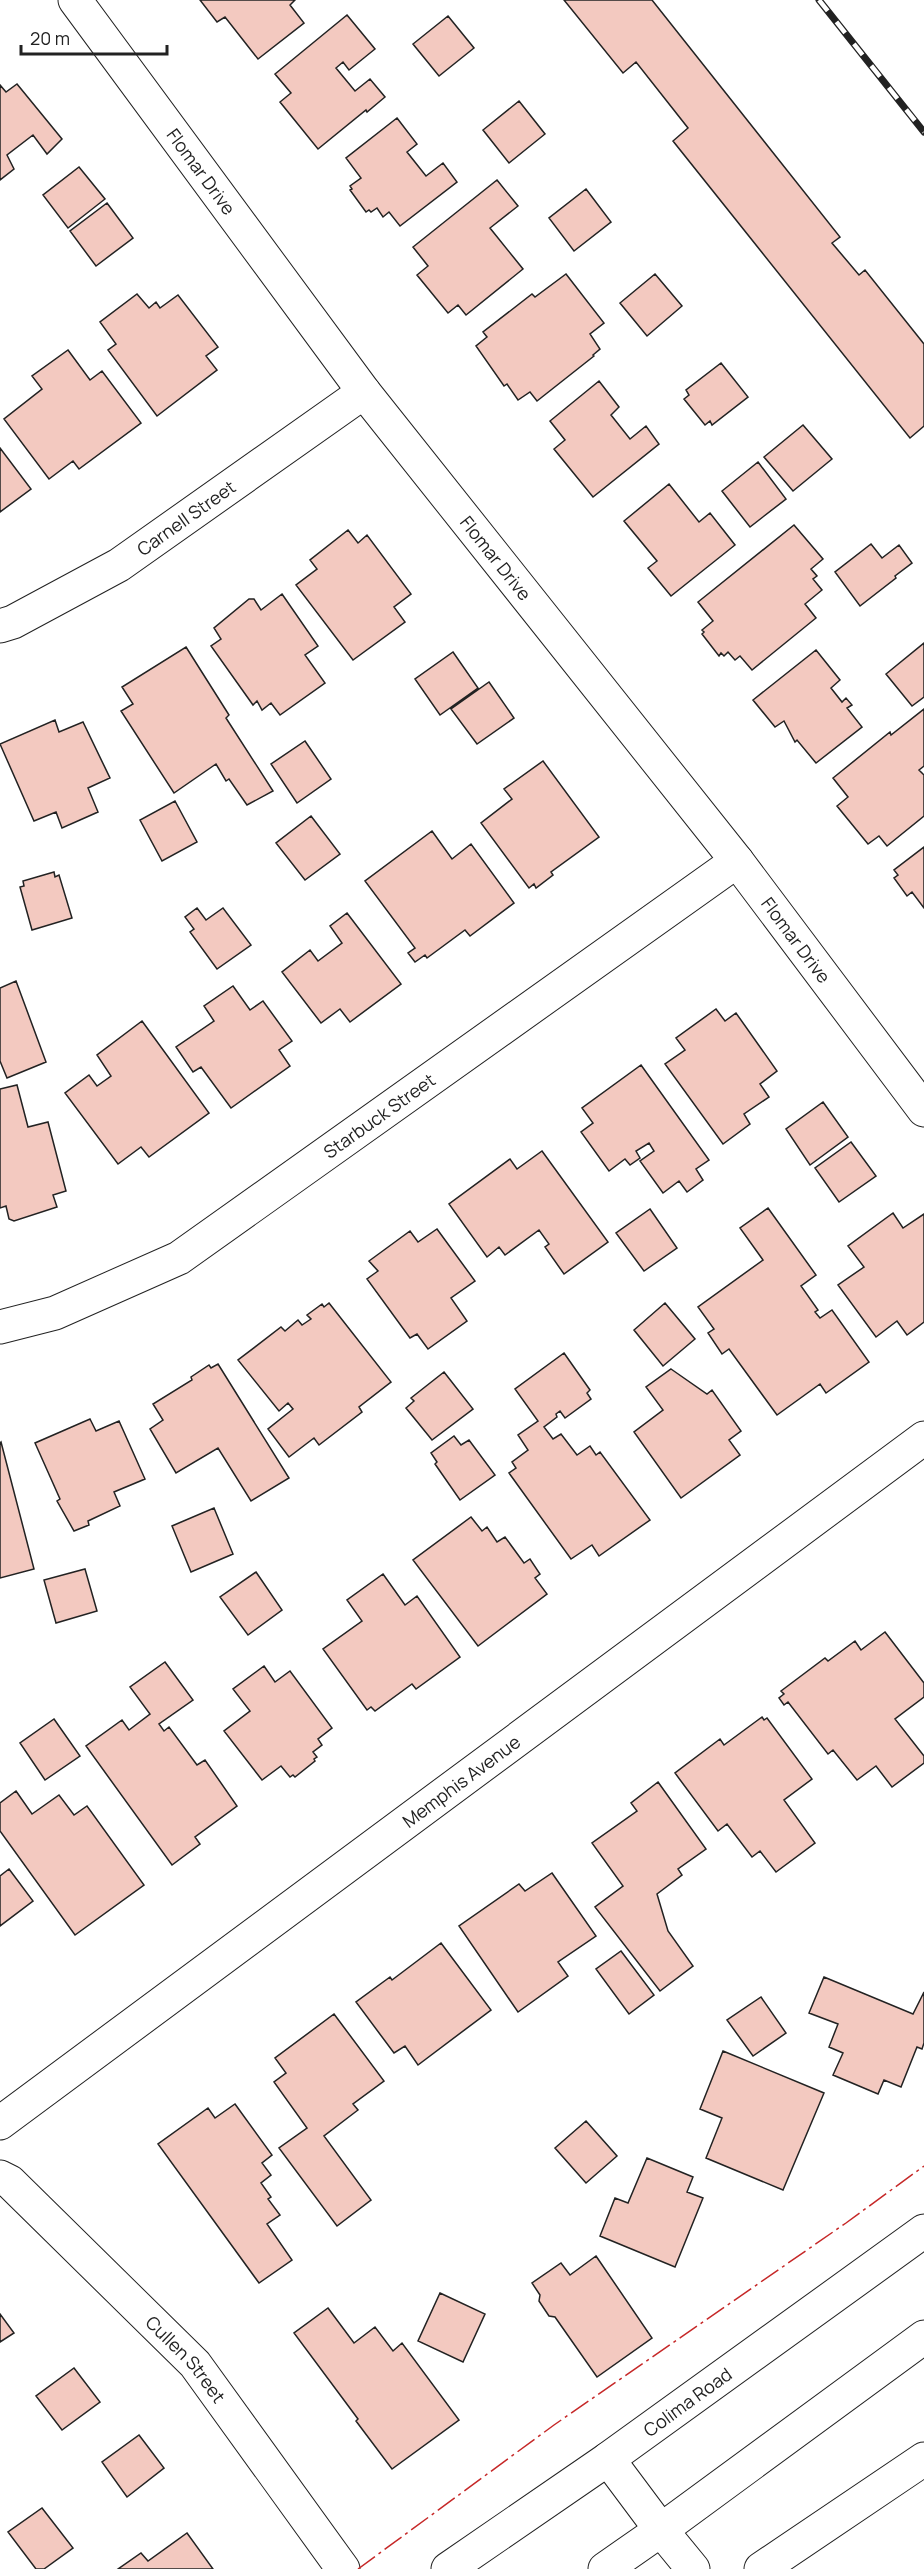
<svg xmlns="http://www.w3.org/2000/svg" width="924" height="2569" font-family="Manrope,sans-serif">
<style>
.building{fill:#f3c9c0;stroke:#222;stroke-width:1.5}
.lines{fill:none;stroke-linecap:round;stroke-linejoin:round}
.minor-casing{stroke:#222;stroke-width:35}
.major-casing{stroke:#222;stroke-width:35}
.minor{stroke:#fff;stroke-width:33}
.major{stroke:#fff;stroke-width:33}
.rail-casing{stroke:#222;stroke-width:7}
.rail{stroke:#fff;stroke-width:4.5;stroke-dasharray:14;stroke-linecap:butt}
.power{stroke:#c62828;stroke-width:1.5;stroke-dasharray:21 4.5 3 4.5;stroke-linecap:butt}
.labels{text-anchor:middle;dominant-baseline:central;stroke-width:4.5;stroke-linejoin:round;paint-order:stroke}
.street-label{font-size:18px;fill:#222;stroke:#fff}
</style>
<rect width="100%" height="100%" fill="#fff"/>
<!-- building -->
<path class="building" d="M200,0H295L290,5L304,23L258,59L225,17L217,22Z
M564,0H652L840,237L832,243L859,275L865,270L924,344V426L910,438L673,141L688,128L636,62L623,73Z
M347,15L375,49L349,70L343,62L336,68L355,91L370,79L385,97L367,112L366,110L318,149L280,102L291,93L275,74Z
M448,16L474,48L439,76L413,44Z
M17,84L62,139L47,154L33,135L7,155L14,169L0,180V85L6,92Z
M519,101L545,134L509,163L483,130Z
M397,118L417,144L407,152L426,176L443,163L457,182L400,226L389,212L383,217L377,208L371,212L369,210L366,212L350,190L352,189L350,186L361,178L346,158Z
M79,167L105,199L68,228L43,195Z
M497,180L518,206L490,228L523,269L466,315L458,305L448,313L417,275L428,266L413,247Z
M586,189L611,222L574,251L549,218Z
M107,203L133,238L96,266L70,231Z
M566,274L604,323L590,334L600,349L593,355L594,356L537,401L530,392L518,400L507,384L504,386L476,346L487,337L483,332L532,294L535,297Z
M655,274L682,306L647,336L620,303Z
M137,294L149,308L156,302L160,308L178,295L218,347L206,356L217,370L157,416L108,350L116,344L100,322Z
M68,350L90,380L102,371L141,423L79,469L73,461L49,479L4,419L42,389L32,376Z
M721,363L748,397L712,425L710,421L705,425L684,399L689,395L686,390Z
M599,381L619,407L611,415L630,439L646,426L659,444L593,497L554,449L565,440L550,421Z
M803,425L832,459L793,491L764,457Z
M0,448L31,489L0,512Z
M758,462L786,499L750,527L722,491Z
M669,484L699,522L710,513L735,545L671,596L648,568L657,561L624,521Z
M794,525L823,559L811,569L817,576L813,579L822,590L805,604L816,618L752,670L740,656L735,660L728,652L724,656L721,653L719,656L702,634L704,632L702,630L713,621L698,602Z
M348,530L358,543L367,535L411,594L394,607L405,622L353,660L296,585L317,569L310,560Z
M871,544L882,558L899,545L912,563L895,576L896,578L860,606L835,572Z
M282,594L318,646L305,655L325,683L280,715L271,703L262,710L257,701L253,705L211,646L221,639L214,628L249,599H254L261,610Z
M924,643V697L912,706L886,674Z
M186,647L229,715L226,718L273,791L247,805L229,779L226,781L216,764L174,793L121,711L133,704L122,687Z
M816,650L840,680L831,688L842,702L846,698L852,705L847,708L862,727L816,763L797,740L795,742L784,721L775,727L753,700Z
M453,652L478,688L440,715L415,679Z
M489,682L514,718L477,744L451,709Z
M924,709V766L919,770L924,775V816L887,846L879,836L868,844L837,806L848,797L833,778L890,732L891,735Z
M55,720L59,732L83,722L110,778L88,788L98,812L62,828L56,812L34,821L0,744Z
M305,741L331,779L297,803L271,764Z
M543,761L599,837L551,872L553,875L536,888L534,884L529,888L481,823L512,799L504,789Z
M175,801L197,842L162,861L140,820Z
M311,816L340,854L305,880L276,843Z
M432,831L452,859L471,844L514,903L470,936L465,930L427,958L425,955L415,962L408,953L415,948L365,881Z
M924,847V908L912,892L907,896L894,878L898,875L894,870Z
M54,872L55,877L59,875L72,918L32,930L20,887L24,886L23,881Z
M197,908L206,920L223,908L251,945L217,969L190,932L194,929L185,917Z
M347,913L401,984L350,1022L340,1009L321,1023L282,972L310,950L318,961L342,943L330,926Z
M16,981L46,1062L7,1078L0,1061V988Z
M233,986L250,1010L263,1001L292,1041L279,1050L290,1066L231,1108L201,1067L193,1072L176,1047L214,1021L204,1006Z
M716,1009L725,1021L736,1013L777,1071L760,1084L769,1097L744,1114L750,1124L723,1144L665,1064L685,1050L676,1038Z
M142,1021L209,1113L149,1157L141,1147L118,1164L65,1093L89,1075L97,1086L111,1076L97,1055Z
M641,1065L709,1160L696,1169L703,1180L687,1192L679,1181L663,1193L640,1161L654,1151L649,1143L636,1151L640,1158L630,1165L625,1159L609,1171L581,1132L593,1123L582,1108Z
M17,1085L28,1127L48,1122L66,1191L53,1195L57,1207L14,1221L9,1219L6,1206L0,1208V1089Z
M823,1102L848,1137L810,1165L786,1129Z
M851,1142L876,1176L839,1202L815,1168Z
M542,1151L608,1242L564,1274L545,1247L549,1244L539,1230L505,1255L499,1247L487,1257L449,1204L510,1159L517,1169Z
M768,1208L816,1275L801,1286L818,1310L815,1312L820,1318L832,1310L869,1362L826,1393L820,1384L777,1415L729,1349L722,1354L708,1333L714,1329L698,1307L763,1260L740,1228Z
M650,1209L677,1248L644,1271L616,1233Z
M893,1213L903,1228L924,1214V1322L907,1335L897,1321L876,1337L838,1285L864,1267L848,1246Z
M437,1229L475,1281L451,1298L467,1321L428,1349L417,1334L410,1338L367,1279L378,1271L369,1261L410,1231L418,1242Z
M329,1303L391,1382L359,1407L362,1412L319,1445L314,1438L289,1457L268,1429L293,1409L288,1403L279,1411L238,1360L281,1327L285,1331L298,1320L302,1325L311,1319L307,1315L322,1304L324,1307Z
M665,1303L695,1339L663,1366L634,1330Z
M564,1353L590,1390L587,1393L591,1399L565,1418L560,1411L556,1414L557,1417L544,1427L553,1439L561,1434L577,1455L590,1446L596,1455L600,1452L650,1520L599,1556L592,1545L571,1559L509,1473L516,1468L512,1462L528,1450L518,1435L538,1421L515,1389Z
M218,1364L289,1478L251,1501L218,1448L176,1473L150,1429L163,1420L153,1404L192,1380L191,1377L209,1365L211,1368Z
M671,1369L707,1394L712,1390L741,1431L729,1440L740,1455L681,1498L634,1432L663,1410L646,1387Z
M444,1372L473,1409L432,1440L406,1408L414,1401L411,1398Z
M90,1419L96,1431L119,1421L145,1479L114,1492L120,1506L88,1521L89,1525L74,1531L57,1501L60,1499L35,1443Z
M454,1436L461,1445L469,1440L495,1475L460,1500L435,1464L437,1462L431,1453Z
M1,1442L34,1569L0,1578V1443Z
M214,1508L233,1554L191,1572L172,1526Z
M471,1517L482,1531L487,1527L497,1542L505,1537L524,1563L530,1559L540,1574L535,1578L547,1594L478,1646L413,1560Z
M85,1569L97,1611L56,1623L44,1580Z
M256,1572L282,1610L248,1635L220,1597Z
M383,1574L405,1605L417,1596L460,1657L416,1689L412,1684L375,1711L371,1707L367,1710L323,1649L362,1621L347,1600Z
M885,1632L924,1683V1697L895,1719L924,1756V1763L892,1787L876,1766L857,1780L833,1750L828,1754L788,1702L784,1705L779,1698L784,1694L781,1691L825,1658L828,1661L855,1641L861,1650Z
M165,1662L193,1700L159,1724L164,1731L169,1727L197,1765L205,1760L237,1806L195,1837L200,1844L172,1865L86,1746L122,1720L129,1730L150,1714L130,1687Z
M264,1666L275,1682L290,1671L332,1728L318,1739L322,1745L313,1752L317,1757L314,1759L315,1761L295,1777L293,1775L290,1777L281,1766L262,1780L224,1731L250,1711L233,1689Z
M762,1717L764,1720L767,1718L812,1779L784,1800L815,1843L776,1872L760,1851L752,1857L727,1824L718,1831L675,1773L720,1739L724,1745Z
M54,1719L80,1756L45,1780L20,1743Z
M658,1782L706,1849L678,1869L682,1875L657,1894L668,1931L693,1966L660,1991L595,1907L623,1886L592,1843L637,1811L631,1803Z
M16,1791L32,1814L59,1795L74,1815L87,1806L144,1885L75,1935L0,1831V1803Z
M9,1869L33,1901L0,1926V1876Z
M552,1873L596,1936L558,1962L568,1976L518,2012L459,1926L519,1884L525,1891Z
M441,1943L491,2010L418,2065L405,2046L394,2053L356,2002L390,1977L392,1980Z
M621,1951L654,1995L629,2014L596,1969Z
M824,1977L913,2014L924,1992V2043L922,2049L917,2047L901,2087L884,2080L878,2094L833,2075L843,2053L829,2047L838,2024L809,2013Z
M761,1997L786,2033L753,2056L727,2020Z
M334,2014L384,2081L353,2104L358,2110L324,2136L371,2200L337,2226L279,2148L307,2128L274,2082L286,2073L275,2058Z
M723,2051L824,2093L783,2190L706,2158L722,2118L700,2109Z
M235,2104L272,2155L262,2163L271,2175L261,2183L271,2197L268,2199L280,2215L267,2224L292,2260L259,2283L158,2144L208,2108L215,2118Z
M586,2121L617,2156L586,2183L555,2148Z
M647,2158L693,2177L687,2192L703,2198L675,2267L600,2236L615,2198L628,2203Z
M596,2256L652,2338L597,2377L555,2317L549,2316L539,2301L540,2295L532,2283L561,2263L570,2275Z
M440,2293L485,2314L463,2362L418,2341Z
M328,2308L354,2343L375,2327L393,2351L402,2343L459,2420L392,2469L356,2421L358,2419L294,2333Z
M0,2314L14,2333L0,2342Z
M74,2368L100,2402L62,2430L36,2396Z
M139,2435L164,2468L127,2497L102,2462Z
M42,2508L73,2548L44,2569H36L8,2532Z
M187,2533L213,2569H118L141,2553L148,2561Z"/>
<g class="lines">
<!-- minor casing -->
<g class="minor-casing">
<g id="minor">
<path id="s1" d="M75,0L364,392L737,861L924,1110"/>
<path id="s2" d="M0,626L13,622L119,565L364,392"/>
<path id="s3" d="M0,1327L55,1313L179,1258L737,861"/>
<path id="s4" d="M0,2123L924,1438"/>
<path id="s5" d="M0,2177L10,2182L195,2364L343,2569"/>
<path d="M661,2530L693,2569"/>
<path d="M761,2569L924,2459"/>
</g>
</g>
<!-- major casing -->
<g class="major-casing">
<g id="major">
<path d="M608,2459L661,2530"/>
<path id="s6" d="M448,2569L608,2459L924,2231"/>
<path d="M605,2569L661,2530L924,2337"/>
</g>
</g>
<!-- minor -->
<use href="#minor" class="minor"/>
<!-- major -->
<use href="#major" class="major"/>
<!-- rail casing -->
<g class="rail-casing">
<path id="rail" d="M819,0L924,132"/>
</g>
<!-- rail -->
<use href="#rail" class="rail"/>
<!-- power -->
<path class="power" d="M358,2569L554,2425L846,2223L924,2166"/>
</g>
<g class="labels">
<!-- street labels -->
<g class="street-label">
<text stroke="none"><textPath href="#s1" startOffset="213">Flomar Drive</textPath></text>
<text stroke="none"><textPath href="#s2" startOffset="216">Carnell Street</textPath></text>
<text stroke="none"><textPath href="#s1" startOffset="699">Flomar Drive</textPath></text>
<text stroke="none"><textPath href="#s1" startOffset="1185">Flomar Drive</textPath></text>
<text stroke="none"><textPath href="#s3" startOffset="438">Starbuck Street</textPath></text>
<text stroke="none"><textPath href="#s4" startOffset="574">Memphis Avenue</textPath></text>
<text stroke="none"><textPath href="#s5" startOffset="261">Cullen Street</textPath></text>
<text stroke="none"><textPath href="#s6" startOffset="292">Colima Road</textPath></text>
</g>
</g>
<!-- scale -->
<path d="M21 45v9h146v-9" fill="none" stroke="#222222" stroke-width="3"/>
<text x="30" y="45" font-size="18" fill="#222222" stroke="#ffffff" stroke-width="4.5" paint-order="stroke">20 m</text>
</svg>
